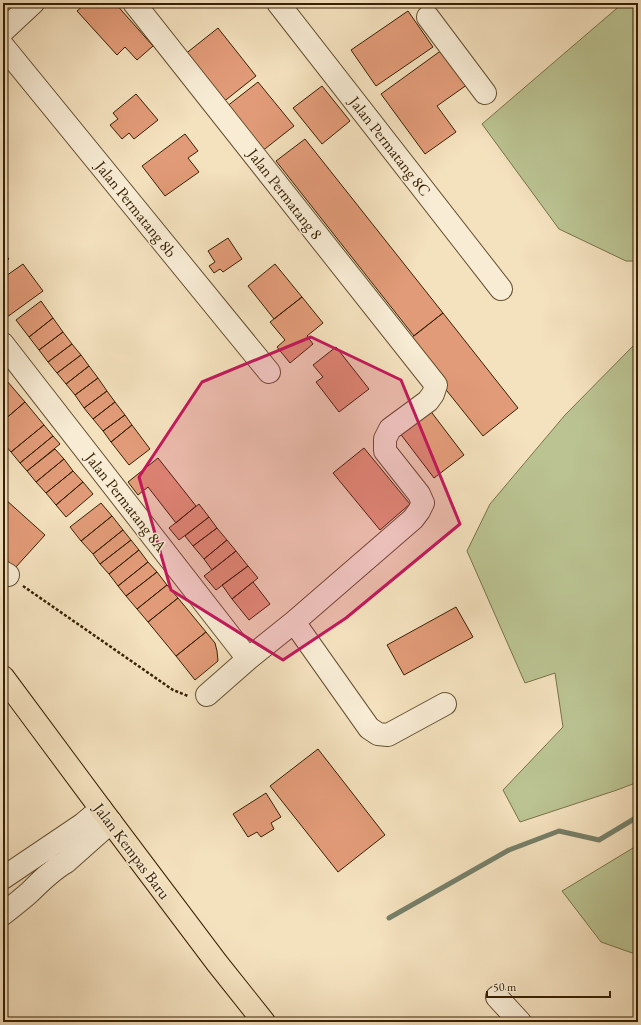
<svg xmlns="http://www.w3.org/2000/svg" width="641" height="1025" font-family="'EB Garamond',serif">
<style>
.green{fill:#bbc392;stroke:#79724a}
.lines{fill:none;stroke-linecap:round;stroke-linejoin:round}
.stream{stroke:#757f68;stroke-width:5}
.building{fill:#e29b78;stroke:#372103}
.minor-casing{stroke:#665132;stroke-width:24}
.major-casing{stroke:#372103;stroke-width:24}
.path{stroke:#372103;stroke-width:2.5;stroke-dasharray:3 2;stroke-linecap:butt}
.minor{stroke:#f8ecd5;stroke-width:22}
.major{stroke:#f4e1be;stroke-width:22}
.marked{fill:#c2185b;fill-opacity:0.2;stroke:#c2185b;stroke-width:3;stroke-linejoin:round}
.labels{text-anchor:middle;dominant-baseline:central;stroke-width:3;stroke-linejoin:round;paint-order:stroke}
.street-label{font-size:16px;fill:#372103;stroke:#f8ecd5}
</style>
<rect width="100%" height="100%" fill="#f4e1be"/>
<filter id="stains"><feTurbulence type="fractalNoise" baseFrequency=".005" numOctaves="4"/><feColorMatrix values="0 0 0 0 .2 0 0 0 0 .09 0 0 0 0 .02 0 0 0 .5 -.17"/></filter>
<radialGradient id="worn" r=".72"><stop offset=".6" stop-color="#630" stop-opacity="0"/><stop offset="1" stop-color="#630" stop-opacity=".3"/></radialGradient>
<!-- green -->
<path class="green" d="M623,3H638V261H626L559,229L482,124Z
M638,341V782L617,790L520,822L503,790L563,727L555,673L525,683L467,551L490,504L565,415Z
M638,845V955L601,942L562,891Z"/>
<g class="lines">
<!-- stream -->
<path class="stream" d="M389,918L509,850L559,831L599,840L634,819L638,814"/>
</g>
<!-- building -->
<path class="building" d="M86,3H115L153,46L137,60L125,47L117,55L77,11Z
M210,3H218L213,7Z
M408,11L433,47L376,86L351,50Z
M218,28L256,76L222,103L184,55Z
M446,47L471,82L437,106L456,132L425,154L381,94Z
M258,82L294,126L261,152L226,107Z
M322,86L350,121L322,144L293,108Z
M136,94L158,120L134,139L129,133L122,139L110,125L118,119L113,113Z
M185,134L198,151L188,158L199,172L165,196L142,166Z
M305,139L443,313L414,336L276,161Z
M228,238L242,259L223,272L220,269L214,273L209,266L215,262L208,251Z
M3,252L9,259L3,264Z
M23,264L43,291L3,320V278Z
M275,264L302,297L274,319L248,286Z
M302,297L323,323L307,336L313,344L290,363L277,347L285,340L270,322Z
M41,301L53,318L29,337L16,320Z
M443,313L518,408L483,436L407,341Z
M53,318L63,332L39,350L29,337Z
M63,332L72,344L48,362L39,350Z
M72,344L81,355L57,373L48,362Z
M336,347L369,389L339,412L316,382L323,377L313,365Z
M81,355L89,366L66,384L57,373Z
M89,366L98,378L75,395L66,384Z
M3,376L7,381L3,384Z
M98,378L107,391L84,408L75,395Z
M7,381L25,402L3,421V384Z
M107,391L115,402L93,419L84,408Z
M25,402L44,425L11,452L3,443V421Z
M115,402L125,415L103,431L93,419Z
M429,409L464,455L434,478L399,432Z
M125,415L132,425L111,442L103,431Z
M44,425L53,436L20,463L11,452Z
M132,425L150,449L129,465L111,442Z
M53,436L60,444L27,471L20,463Z
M364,448L410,504L380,530L333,473Z
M55,449L64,459L36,482L27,471Z
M158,458L196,506L176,523L148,487L138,495L128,482Z
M64,459L73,471L46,493L36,482Z
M73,471L83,482L56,505L46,493Z
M83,482L93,494L66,517L56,505Z
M5,499L45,535L15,568L3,557V501Z
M101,503L112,516L81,541L70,527Z
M199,504L209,517L179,540L169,528Z
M112,516L123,530L93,554L81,541Z
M209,517L217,528L193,546L185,536Z
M217,528L227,540L204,559L193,546Z
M123,530L131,540L100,564L93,554Z
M131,540L139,550L109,574L100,564Z
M227,540L236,551L212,570L204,559Z
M139,550L148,562L118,586L109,574Z
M236,551L248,566L216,590L204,576Z
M148,562L157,572L126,596L118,586Z
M248,566L258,578L232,599L222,585Z
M157,572L167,585L137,609L126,596Z
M253,582L270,604L249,620L232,599Z
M167,585L178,598L148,622L137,609Z
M178,598L206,632L176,656L148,622Z
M456,607L473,637L404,675L387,645Z
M206,632L215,643L217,651L218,661L195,680L176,656Z
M318,749L385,835L338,872L270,786Z
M266,793L281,817L271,823L274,829L261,837L257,832L248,837L233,814Z"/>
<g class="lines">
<!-- minor casing -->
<g class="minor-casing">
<path id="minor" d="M134,3L436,385L433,394L428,401L390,429L385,439V451L419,494L423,503L419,511L413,519L294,622L248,659L207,695
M278,3L501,289
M428,17L485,93
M3,31L33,3
M3,46L269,372
M3,344L248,659
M3,572L8,575
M294,622L369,728L378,734L388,735L445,704
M3,878L83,824L101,809
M3,914C12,907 21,900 30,892C41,881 52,870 66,862L111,822
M497,997L520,1022"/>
</g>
<!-- major casing -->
<g class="major-casing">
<path id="major" d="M3,677L101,809L217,963L264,1022"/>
</g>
<!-- path -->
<path class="path" d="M23,586L173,690L188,696"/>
<!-- minor -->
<use href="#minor" class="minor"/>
<!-- major -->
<use href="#major" class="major"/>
</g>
<!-- marked area -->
<path class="marked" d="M311,337L401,380L460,524L346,618L283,660L171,590L139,477L202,382Z"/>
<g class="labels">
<!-- street labels -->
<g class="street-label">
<text transform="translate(390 146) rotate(52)">Jalan Permatang 8C</text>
<text transform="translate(285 194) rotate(52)">Jalan Permatang 8</text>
<text transform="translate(136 209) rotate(51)">Jalan Permatang 8b</text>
<text transform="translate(126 502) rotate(52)">Jalan Permatang 8A</text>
<text transform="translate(132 851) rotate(53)">Jalan Kempas Baru</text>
</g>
</g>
<!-- margin -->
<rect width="641" height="1025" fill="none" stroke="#f4e1be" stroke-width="16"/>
<rect x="4" y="4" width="633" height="1017" fill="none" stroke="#372103" stroke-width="2"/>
<rect x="8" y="8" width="625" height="1009" fill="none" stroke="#372103"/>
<!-- scale -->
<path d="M487 991v6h123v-6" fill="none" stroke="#372103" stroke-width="2"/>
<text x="493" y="991" font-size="12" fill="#372103" stroke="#f8ecd5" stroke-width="3" paint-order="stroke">50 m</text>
<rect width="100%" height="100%" filter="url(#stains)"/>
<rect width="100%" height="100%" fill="url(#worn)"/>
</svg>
